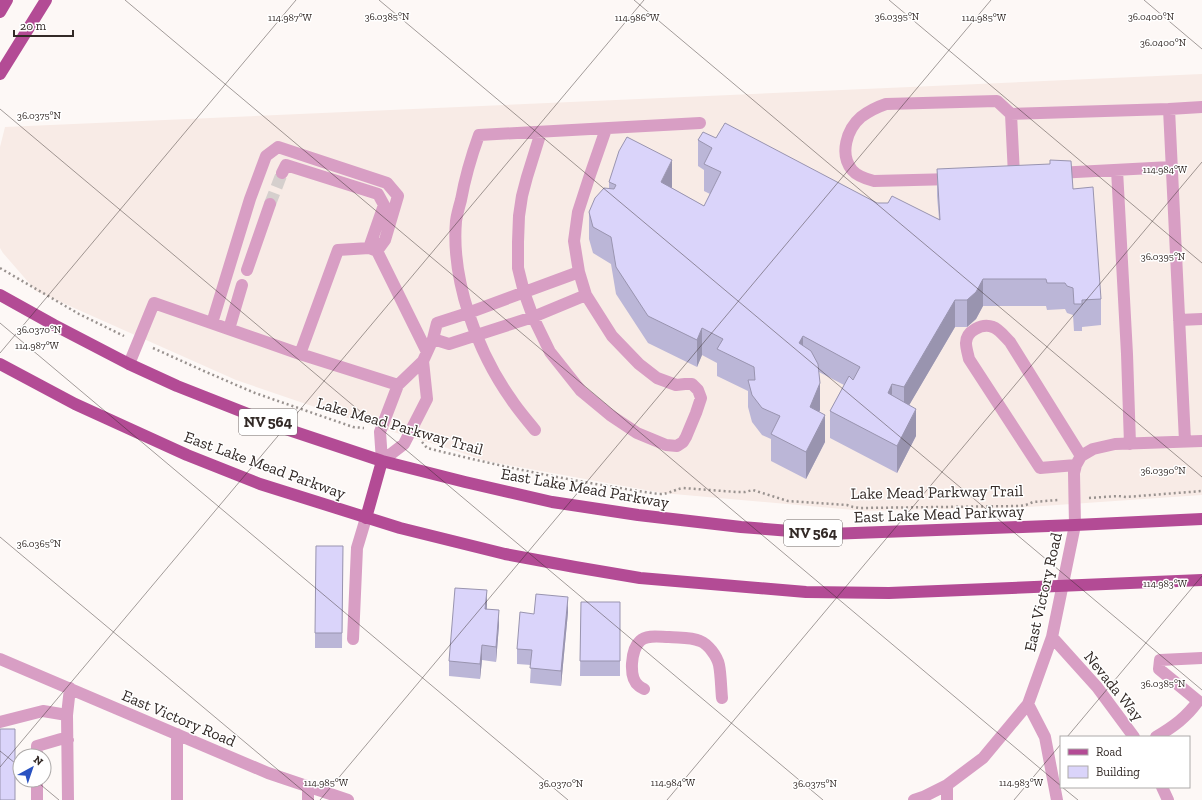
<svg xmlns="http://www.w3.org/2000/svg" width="1202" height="800" font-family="'Zilla Slab',serif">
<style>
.built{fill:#f8ebe6}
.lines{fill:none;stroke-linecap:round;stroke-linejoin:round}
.minor-tunnel{stroke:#d5cfcd;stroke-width:12;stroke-dasharray:12 6;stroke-linecap:butt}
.path{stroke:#99928f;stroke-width:2.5;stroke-dasharray:2 3;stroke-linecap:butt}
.minor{stroke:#d89ec4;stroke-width:12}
.major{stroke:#b34b95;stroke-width:12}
.wall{fill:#bbb6d7}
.shaded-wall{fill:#9994af}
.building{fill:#dad4fa;stroke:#9994af}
.ticks{fill:none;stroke:#332a27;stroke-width:1;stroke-opacity:0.45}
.labels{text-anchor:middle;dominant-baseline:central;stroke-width:3;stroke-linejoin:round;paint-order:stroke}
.shield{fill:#fff;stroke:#706a68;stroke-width:1}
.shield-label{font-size:15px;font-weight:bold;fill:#332a27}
.street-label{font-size:16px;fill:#332a27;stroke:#fff}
.ticks-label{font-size:10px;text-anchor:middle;fill:#332a27;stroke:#fff;stroke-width:3;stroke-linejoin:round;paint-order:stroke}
</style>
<rect width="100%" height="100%" fill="#fdf8f6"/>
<!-- built -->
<path class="built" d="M1202,74V495L1028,507L865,511L662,493L486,461L444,447L353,420L236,380L36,291L3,253L0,248V147L5,127Z"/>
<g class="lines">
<!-- minor-tunnel -->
<path class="minor-tunnel" d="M270,204L282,173"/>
<!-- path -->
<path class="path" d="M0,268L79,314L124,336
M153,348L206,372L255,393L353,427L364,428
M422,442L427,448L431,449C506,468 582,483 659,494C670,494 673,490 683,488L737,492H745L753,490L788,501L847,505L853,507L859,508L1020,506L1026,505L1033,502L1058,500
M1089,498L1118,496L1126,497L1202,491"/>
<!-- minor -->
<path class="minor" d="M541,132L527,177L522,196L519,216L518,242V268L524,292L533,317L550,352L581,391L610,415L637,433L666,445L677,446L683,442L686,437L696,413L701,398L698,390L692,384H685L676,385L657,378L639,364L612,336L586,295L579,272L574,241L578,212L590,175L606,129
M1117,170L1127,354L1130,444
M282,173L286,165L378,194L384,205L369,248
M1057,173L1171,167
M1020,175H1014L1011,114L1169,109
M953,179L874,181C866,179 857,176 852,170C839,154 847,129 861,117C869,111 877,107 886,104L997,101L1011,114
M247,270L270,204
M1179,320L1202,319
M212,323L250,199L266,156L278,147L387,183L398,196L385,240L377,251
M229,329L242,285
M433,339L449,344L533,317L586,295
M300,354L338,250L369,248L377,251L427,352
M129,364L154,303L300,354L398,385
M535,430C527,420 518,410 511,399C477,351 451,280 456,221C457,214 459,207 461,200C465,178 471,157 479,135L700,123
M1185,441L1169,109L1202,107
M382,461L380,432L398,385L423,361L433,339L437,323L468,313L579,272
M382,461L404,444L427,399L423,361
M1076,465L1040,468L969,359C968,354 966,348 966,343C966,331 982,323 993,327C999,329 1005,337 1010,342L1081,456
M1052,637L1097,687L1134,737
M353,639L357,548L366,518
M0,659L268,773L348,800
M644,689C642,688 640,687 639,686C628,678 631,649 640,641C647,634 660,637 669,637C679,638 691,637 700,641C708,644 717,656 719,665C721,675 721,688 722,698
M1028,704L1045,737L1057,800
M0,722L43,711L67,715
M1156,737C1173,727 1187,717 1198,701L1159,669L1160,660L1202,658
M37,756V746L61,739L68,740
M37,780V800
M1162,787L1168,800
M68,800L67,715L70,688
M177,800V734
M308,800V787
M914,800L923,797L947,785L983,758L1028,704L1052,637L1075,525L1074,473L1076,465L1081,456L1093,449L1115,444L1202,441
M947,800V785"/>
<!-- major -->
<path class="major" d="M0,12L7,0
M0,74L46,0
M0,295L54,325L129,364L177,386L286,429L382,461L465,482L552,502L638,515L741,527L828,534L1075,525L1202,519
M0,364L75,404L187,455L260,484L400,528L505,554L575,567L640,578L806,592L889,593L1202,580
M366,518L382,461"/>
</g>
<!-- wall -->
<path class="wall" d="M716,138L877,203L939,219L937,196V169L1073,189L1101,299V325L1082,327V331H1074L1073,315L1067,313L1065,309L1047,310L1046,306H983L976,319L967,327H955L909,405L916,436L897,473L830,438V411L844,385L819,372L820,410L819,412L825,442L806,479L771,461V439L762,435L752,422L748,407V391L717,376V363L702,355L697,367L648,343L616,294L611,264L593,253L589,239V212L609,188V182L672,187V188L704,206L710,194L704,191V170L698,166V140Z
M343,546L342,648H315V633Z
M581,602H620V676H580Z
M487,605V609L499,625L496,662L482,660L480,679L449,676V661Z
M568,612L561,686L530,683L531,665L517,664V649L534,614Z"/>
<!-- shaded-wall -->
<path class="shaded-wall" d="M672,160V187L661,209V182Z
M983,279V306L976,319L967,327V300Z
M955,300V327L904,414V387Z
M702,328V355L697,367V340Z
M803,336V363L799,343Z
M820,383V410L810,434V407Z
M892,384V411L888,393Z
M916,409V436L897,473V446Z
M825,415V442L806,479V452Z
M487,590V605L485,624V609Z
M568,597V612L561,686V671Z
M499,610V625L496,662V647Z
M482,645V660L480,679V664Z"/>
<!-- building -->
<path class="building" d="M725,123L877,203H888L892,196L940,220L937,169L1050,164V160L1071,161L1073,189L1093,187L1101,299L1082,300V304H1074L1073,288L1067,286L1065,283H1047L1046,279H983L976,292L967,300H955L904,387L892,384L888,393L916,409L897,446L830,411L849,376L853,380L860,367L803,336L799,343L811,351L818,364L820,383L810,407L825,415L806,452L771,434L780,416L762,408L752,395L748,380H755L754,367L717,349L723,339L702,328L697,340L648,316L616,267L611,237L593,227L589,212L595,198L604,188L614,189L616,185L609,182L619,151L627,137L672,160L661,182L704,206L721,172L704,164L712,148L698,140L703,132L716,138Z
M316,546H343L342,633H315Z
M455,588L487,590L485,609L499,610L496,647L482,645L480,664L449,661Z
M536,594L568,597L561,671L530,668L532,650L517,649L520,612L534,614Z
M581,602H620V661H580Z
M0,729H15V800H0Z"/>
<!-- ticks -->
<path class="ticks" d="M125,0L1061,786M379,0L1202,690M634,0L1202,477M889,0L1202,263M1144,0L1202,49M0,109L823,800M0,323L568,800M0,353L296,0M0,537L314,800M1067,737L1202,576M0,751L20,767M0,767L644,0M35,780L59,800M1062,787L1078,800M320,800L991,0M667,800L1202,162M1014,800L1061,744"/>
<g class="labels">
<!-- shield labels -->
<g class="shield">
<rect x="239" y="409" width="58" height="26" rx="3"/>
<rect x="784" y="520" width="58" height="26" rx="3"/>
</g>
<g class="shield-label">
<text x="268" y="422">NV 564</text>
<text x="813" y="533">NV 564</text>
</g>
<!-- street labels -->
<g class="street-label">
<text transform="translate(400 426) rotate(16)">Lake Mead Parkway Trail</text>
<text transform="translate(265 465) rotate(20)">East Lake Mead Parkway</text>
<text transform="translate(585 488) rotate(10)">East Lake Mead Parkway</text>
<text transform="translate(937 492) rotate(-1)">Lake Mead Parkway Trail</text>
<text transform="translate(939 514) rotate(-2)">East Lake Mead Parkway</text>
<text transform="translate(1043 592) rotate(-77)">East Victory Road</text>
<text transform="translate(1114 686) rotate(51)">Nevada Way</text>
<text transform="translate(179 718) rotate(23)">East Victory Road</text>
</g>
</g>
<g class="ticks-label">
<text x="387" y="20">36.0385°N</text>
<text x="897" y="20">36.0395°N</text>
<text x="1151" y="20">36.0400°N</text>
<text x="290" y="21">114.987°W</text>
<text x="637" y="21">114.986°W</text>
<text x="984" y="21">114.985°W</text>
<text x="1163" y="46">36.0400°N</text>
<text x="39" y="119">36.0375°N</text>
<text x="1165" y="173">114.984°W</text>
<text x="1163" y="260">36.0395°N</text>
<text x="39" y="333">36.0370°N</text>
<text x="37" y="349">114.987°W</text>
<text x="1163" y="474">36.0390°N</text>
<text x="39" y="547">36.0365°N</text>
<text x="1165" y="587">114.983°W</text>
<text x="1163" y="687">36.0385°N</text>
<text x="326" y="786">114.985°W</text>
<text x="673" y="786">114.984°W</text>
<text x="1021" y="786">114.983°W</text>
<text x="561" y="787">36.0370°N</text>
<text x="815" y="787">36.0375°N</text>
</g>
<!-- legend -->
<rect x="1060" y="736" width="130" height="52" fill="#ffffff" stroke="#adaaa9"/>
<rect x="1068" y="749" width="20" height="6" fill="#b34b95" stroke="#adaaa9"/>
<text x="1096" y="756" font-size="12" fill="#332a27">Road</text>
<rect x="1068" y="766" width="20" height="12" fill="#dad4fa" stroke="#adaaa9"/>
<text x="1096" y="776" font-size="12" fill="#332a27">Building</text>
<!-- north arrow -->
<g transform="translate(32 768) rotate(40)"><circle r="19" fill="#ffffff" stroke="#adaaa9"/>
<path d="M0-3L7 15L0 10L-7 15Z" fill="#2952c1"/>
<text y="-6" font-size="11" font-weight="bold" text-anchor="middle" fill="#332a27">N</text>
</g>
<!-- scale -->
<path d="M14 30v6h59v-6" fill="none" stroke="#332a27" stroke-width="2"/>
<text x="20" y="30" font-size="12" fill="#332a27" stroke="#ffffff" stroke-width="3" paint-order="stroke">20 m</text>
</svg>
